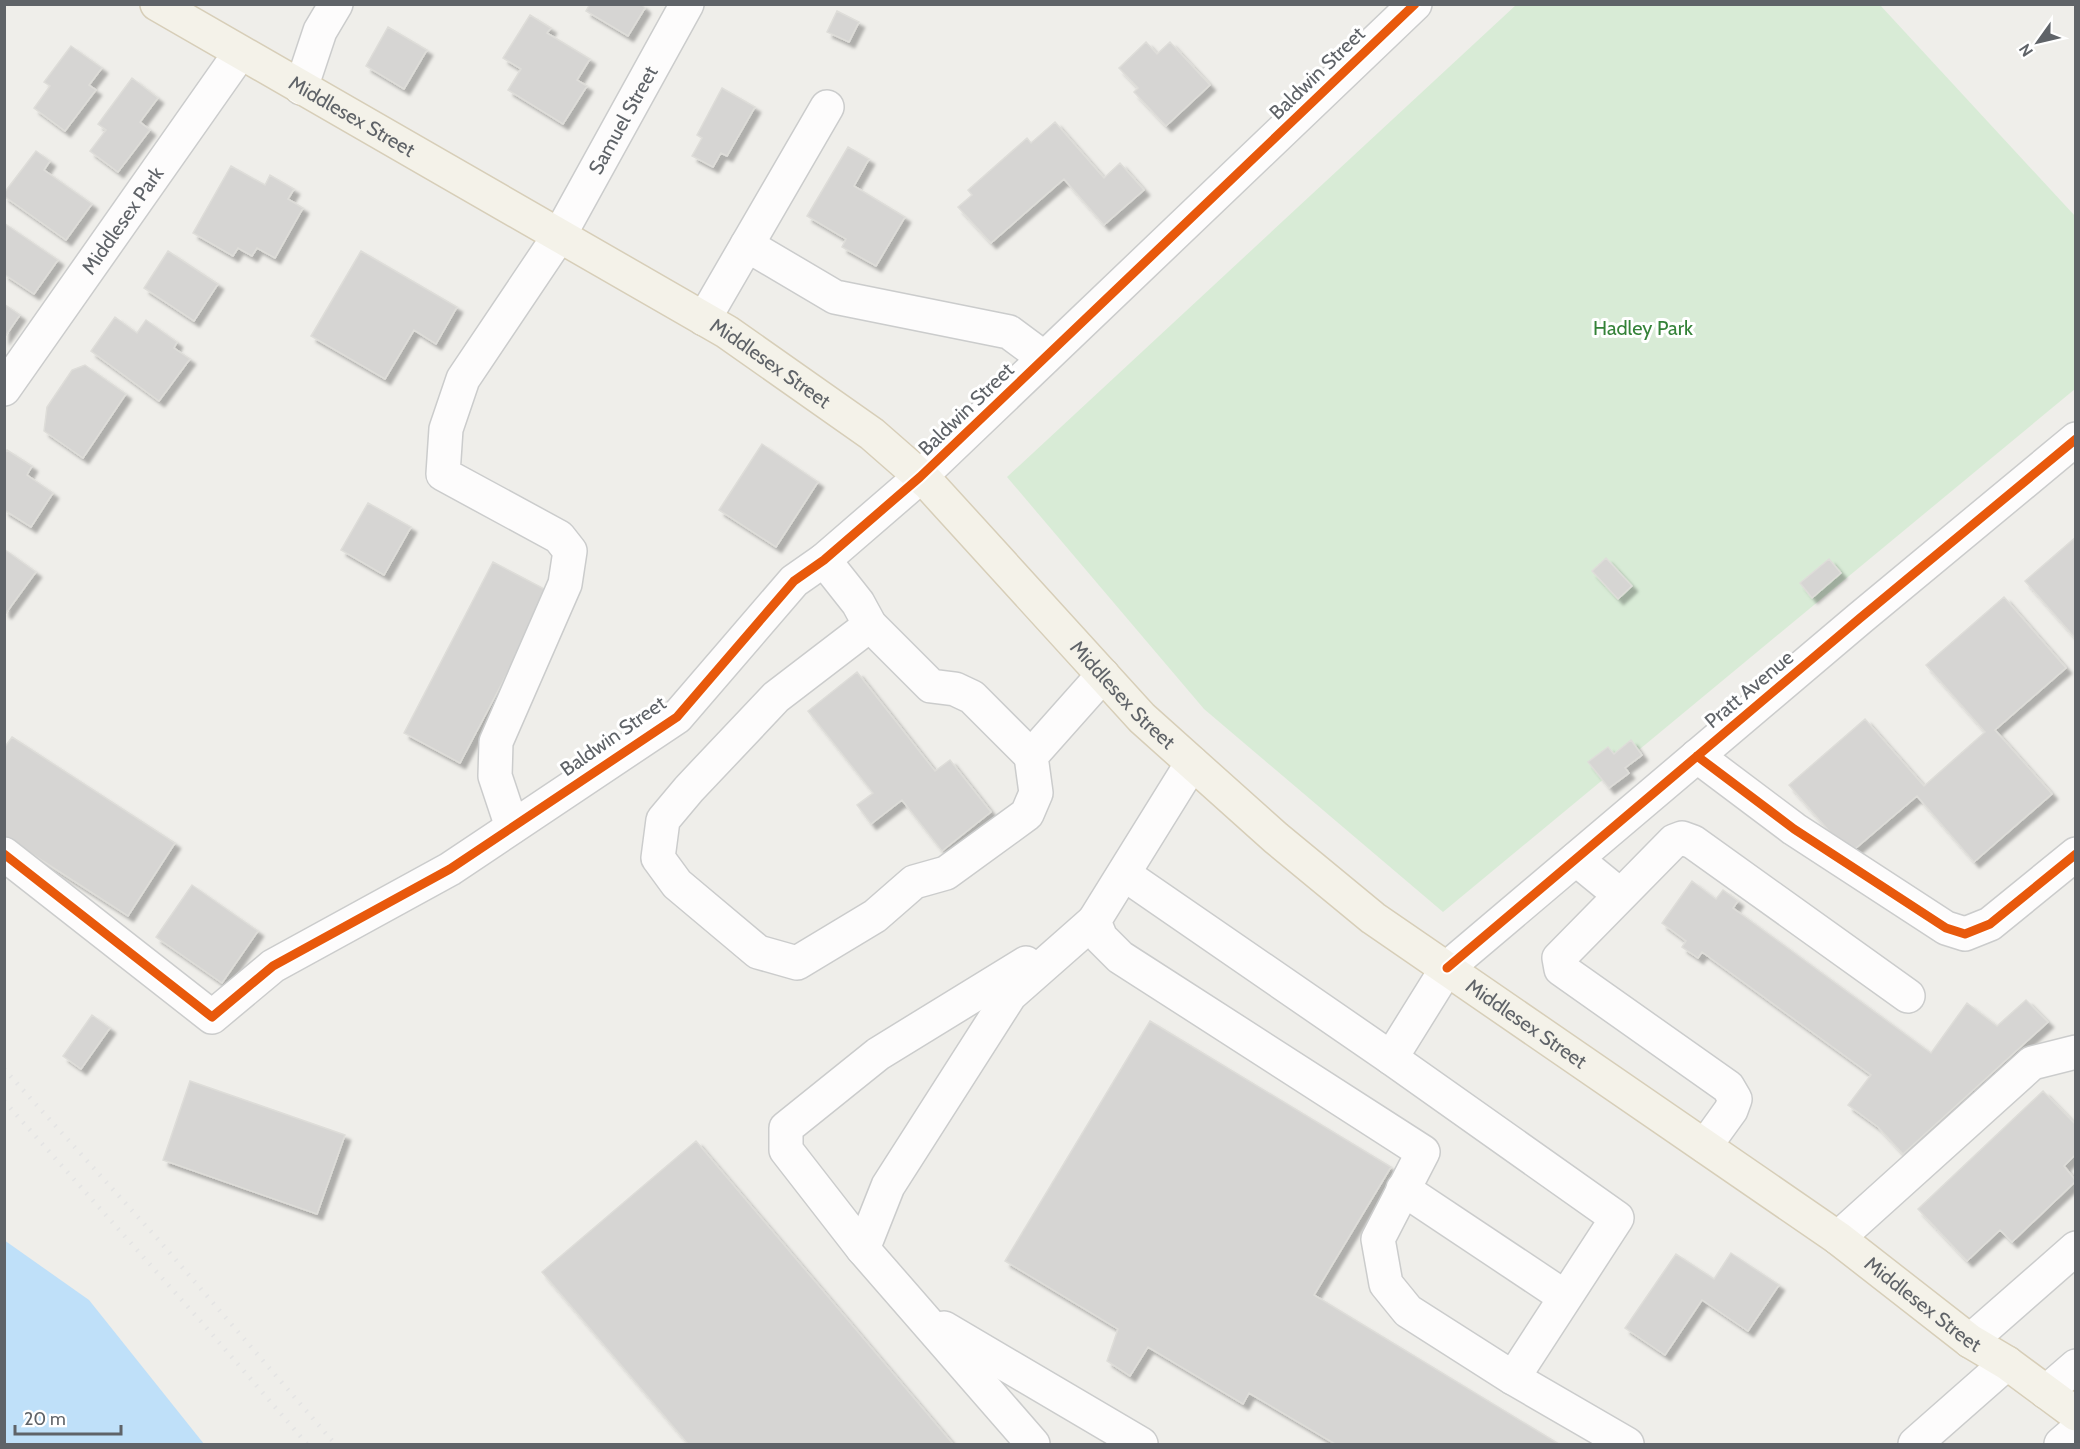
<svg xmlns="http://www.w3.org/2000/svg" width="2080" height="1449" font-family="Cabin,sans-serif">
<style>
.green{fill:#d8ebd6}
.water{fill:#bfe0f9}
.building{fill:#d6d5d3;stroke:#deddd9;stroke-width:1.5;filter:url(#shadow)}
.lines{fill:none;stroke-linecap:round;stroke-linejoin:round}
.minor-casing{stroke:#cbcccc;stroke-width:36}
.major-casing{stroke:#d7ceb8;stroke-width:36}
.minor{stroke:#fdfcfc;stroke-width:33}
.major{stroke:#f4f2e9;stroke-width:33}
.rail{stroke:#e4e4e4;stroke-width:4.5;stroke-dasharray:1.5 8;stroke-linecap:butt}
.cycleway-casing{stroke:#fff;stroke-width:13}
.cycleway{stroke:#e8590c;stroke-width:9}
.labels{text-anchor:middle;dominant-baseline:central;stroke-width:6;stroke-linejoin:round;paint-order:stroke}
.street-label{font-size:20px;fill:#5f6368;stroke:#fff}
.park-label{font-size:20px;fill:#348238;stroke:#fff}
</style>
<defs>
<filter id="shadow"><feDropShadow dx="5.5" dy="5.5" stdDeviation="1.5" flood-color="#0004"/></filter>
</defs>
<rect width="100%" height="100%" fill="#efeeea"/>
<!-- green -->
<path class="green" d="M1516,5H1880L2075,216V389L1443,912L1204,709L1007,477Z"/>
<!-- water -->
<path class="water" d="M4,1240L89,1300L204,1444H5Z"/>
<!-- building -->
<path class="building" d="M590,4H641L645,8L628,36L586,11Z
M837,11L859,22L849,42L827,32Z
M530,15L551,28L547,33L590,59L577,80L587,86L563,124L508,90L521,69L503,58Z
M388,27L427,50L404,89L366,66Z
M1146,42L1157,54L1170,42L1210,85L1166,126L1134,92L1138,88L1119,68Z
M71,46L102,68L89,85L96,90L65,131L34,108L50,86L44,82Z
M132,78L158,98L140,122L150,130L118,172L90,151L106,130L98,124Z
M722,88L755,107L727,156L721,153L713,167L692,156L702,138L697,135Z
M1055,122L1104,178L1120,163L1144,190L1104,225L1064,179L991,243L958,207L972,195L968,190L1027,138L1031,143Z
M848,147L869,159L854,186L905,217L876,266L842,247L846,239L807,216Z
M36,151L50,161L44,170L92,204L66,240L4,196V193Z
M231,166L265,185L270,175L294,189L288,199L303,208L275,258L257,248L252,256L238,248L233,256L193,233Z
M4,223L58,260L34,294L4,274Z
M168,251L218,284L194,321L144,288Z
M361,251L457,307L436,344L414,330L385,379L311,336Z
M4,304L20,315L4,338Z
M115,317L137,333L146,320L177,342L174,348L190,359L159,401L91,351Z
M85,365L126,394L83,458L44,431L47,407L72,370Z
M762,444L818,482L776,547L719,510Z
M7,450L32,466L27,475L53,493L31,527L4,510V454Z
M368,503L411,527L384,575L341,550Z
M2076,537V639L2025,581Z
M4,549L36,572L6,613L4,611Z
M1606,558L1632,586L1618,599L1592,571Z
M1829,559L1841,573L1812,598L1800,583Z
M493,562L550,592L460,763L404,733Z
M2004,597L2066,668L1995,730L2052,794L1974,862L1917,796L1849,854L1789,785L1865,719L1924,786L1985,732L1926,665Z
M857,672L935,771L950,760L991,812L942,851L902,800L871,824L857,805L873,793L808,711Z
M12,737L175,843L128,916L4,836V748Z
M1631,740L1642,755L1625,768L1629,773L1609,788L1588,762L1608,747L1614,754Z
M1692,881L1716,899L1723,890L1738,901L1733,908L1931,1053L1967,1003L1997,1026L2026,1000L2048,1022L1903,1154L1878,1127L1848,1105L1871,1075L1702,952L1698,958L1682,947L1686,941L1662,923Z
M192,885L258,931L222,983L156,937Z
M92,1015L110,1028L81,1069L63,1056Z
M1150,1021L1391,1167L1314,1295L1559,1444H1335L1249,1393L1243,1404L1148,1347L1130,1376L1107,1361L1118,1329L1005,1261Z
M190,1081L345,1135L317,1214L163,1160Z
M2043,1091L2076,1125V1154L2064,1166L2076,1181L2012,1242L2000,1230L1967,1261L1918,1209Z
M696,1141L953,1444H688L542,1272Z
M1731,1253L1779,1285L1748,1331L1702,1300L1665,1355L1625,1328L1676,1254L1714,1279Z"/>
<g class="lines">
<!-- minor casing -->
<g class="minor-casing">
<g id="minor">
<path d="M301,88L320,31L336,4"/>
<path d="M747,245L835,297L1009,332L1044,358"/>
<path d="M704,319L827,107"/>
<path id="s1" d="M4,389L240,53"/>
<path d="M824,560L858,603L870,625L931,686L955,689L972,697L1031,756"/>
<path d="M870,625L776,697L689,789L663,820L658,858L677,884L758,952L797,963L875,916L914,882L946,873L1027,814L1036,793L1031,756L1103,675"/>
<path d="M1697,756L1794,829L1946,928L1965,934L1990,924L2076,854"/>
<path d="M1192,763L1094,921L1101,938L1120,957L1423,1152L1378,1239L1386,1284L1408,1311L1513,1378L1627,1444"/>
<path id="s2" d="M512,827L495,776L496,742L565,584L570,551L559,537L443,474L446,429L463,379L559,236L687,4"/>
<path d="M4,854L212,1017L273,966L450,869L677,717L794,581L824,560L920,477L1415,4"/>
<path d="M1576,859L1620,895"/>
<path d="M1124,874L1391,1058L1617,1218L1513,1378"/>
<path d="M1391,1058L1447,968L1859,619L2076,439"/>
<path d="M1705,1146L1731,1110L1735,1099L1728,1087L1561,969L1559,958L1674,841L1682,838L1693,842L1908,996"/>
<path d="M1403,1189L1565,1297"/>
<path d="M1838,1238L2032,1063L2076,1052"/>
<path d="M863,1249L786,1150V1128L878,1054L1026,963"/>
<path d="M944,1328L1141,1444"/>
<path d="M1970,1341L2076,1248"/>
<path d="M2046,1392L2076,1366"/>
<path d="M1033,1444L863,1249L888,1186L1010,995L1094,921"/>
<path d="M1915,1444L2007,1363"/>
<path d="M2061,1444L2076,1431"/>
</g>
</g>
<!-- major casing -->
<g class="major-casing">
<g id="major">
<path id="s3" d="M157,4L727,332L872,434L928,483L1142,718L1276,838L1373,918L1838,1238L1970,1341L2007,1363L2076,1414"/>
</g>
</g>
<!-- minor -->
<use href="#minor" class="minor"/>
<!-- major -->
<use href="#major" class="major"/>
<!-- rail -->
<path class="rail" d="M4,1069L156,1237L335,1444
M4,1101L204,1325L307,1444"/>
<!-- cycleway casing -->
<g class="cycleway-casing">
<path id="cycleway" d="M1697,756L1794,829L1946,928L1965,934L1990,924L2076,854
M4,854L212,1017L273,966L450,869L677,717L794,581L824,560L920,477L1415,4
M1447,968L1859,619L2076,439"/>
</g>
<!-- cycleway -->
<use href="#cycleway" class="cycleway"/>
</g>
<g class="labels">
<!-- street labels -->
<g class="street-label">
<text transform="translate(1317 73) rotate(-44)">Baldwin Street</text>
<text stroke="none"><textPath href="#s3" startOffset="225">Middlesex Street</textPath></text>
<text stroke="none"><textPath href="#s2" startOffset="846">Samuel Street</textPath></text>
<text stroke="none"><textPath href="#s1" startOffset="206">Middlesex Park</textPath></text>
<text stroke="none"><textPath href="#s3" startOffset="711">Middlesex Street</textPath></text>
<text transform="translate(966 409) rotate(-44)">Baldwin Street</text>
<text transform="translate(1749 689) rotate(-40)">Pratt Avenue</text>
<text stroke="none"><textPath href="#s3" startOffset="1197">Middlesex Street</textPath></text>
<text transform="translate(613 736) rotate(-35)">Baldwin Street</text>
<text stroke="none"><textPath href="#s3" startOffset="1719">Middlesex Street</textPath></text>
<text stroke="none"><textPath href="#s3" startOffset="2205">Middlesex Street</textPath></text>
</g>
<!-- park labels -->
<g class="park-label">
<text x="1643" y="328">Hadley Park</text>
</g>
</g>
<!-- border -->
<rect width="2080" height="1449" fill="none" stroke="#5f6368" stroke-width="12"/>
<!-- north arrow -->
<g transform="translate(2038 42) rotate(236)" stroke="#ffffff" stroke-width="4.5" paint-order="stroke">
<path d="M0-4.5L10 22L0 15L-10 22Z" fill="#5f6368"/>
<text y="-9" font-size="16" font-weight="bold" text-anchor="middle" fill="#5f6368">N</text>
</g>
<!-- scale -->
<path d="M15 1425v9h106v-9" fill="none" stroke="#5f6368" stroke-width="3"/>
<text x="24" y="1425" font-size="18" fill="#5f6368" stroke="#ffffff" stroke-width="4.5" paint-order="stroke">20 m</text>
</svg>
